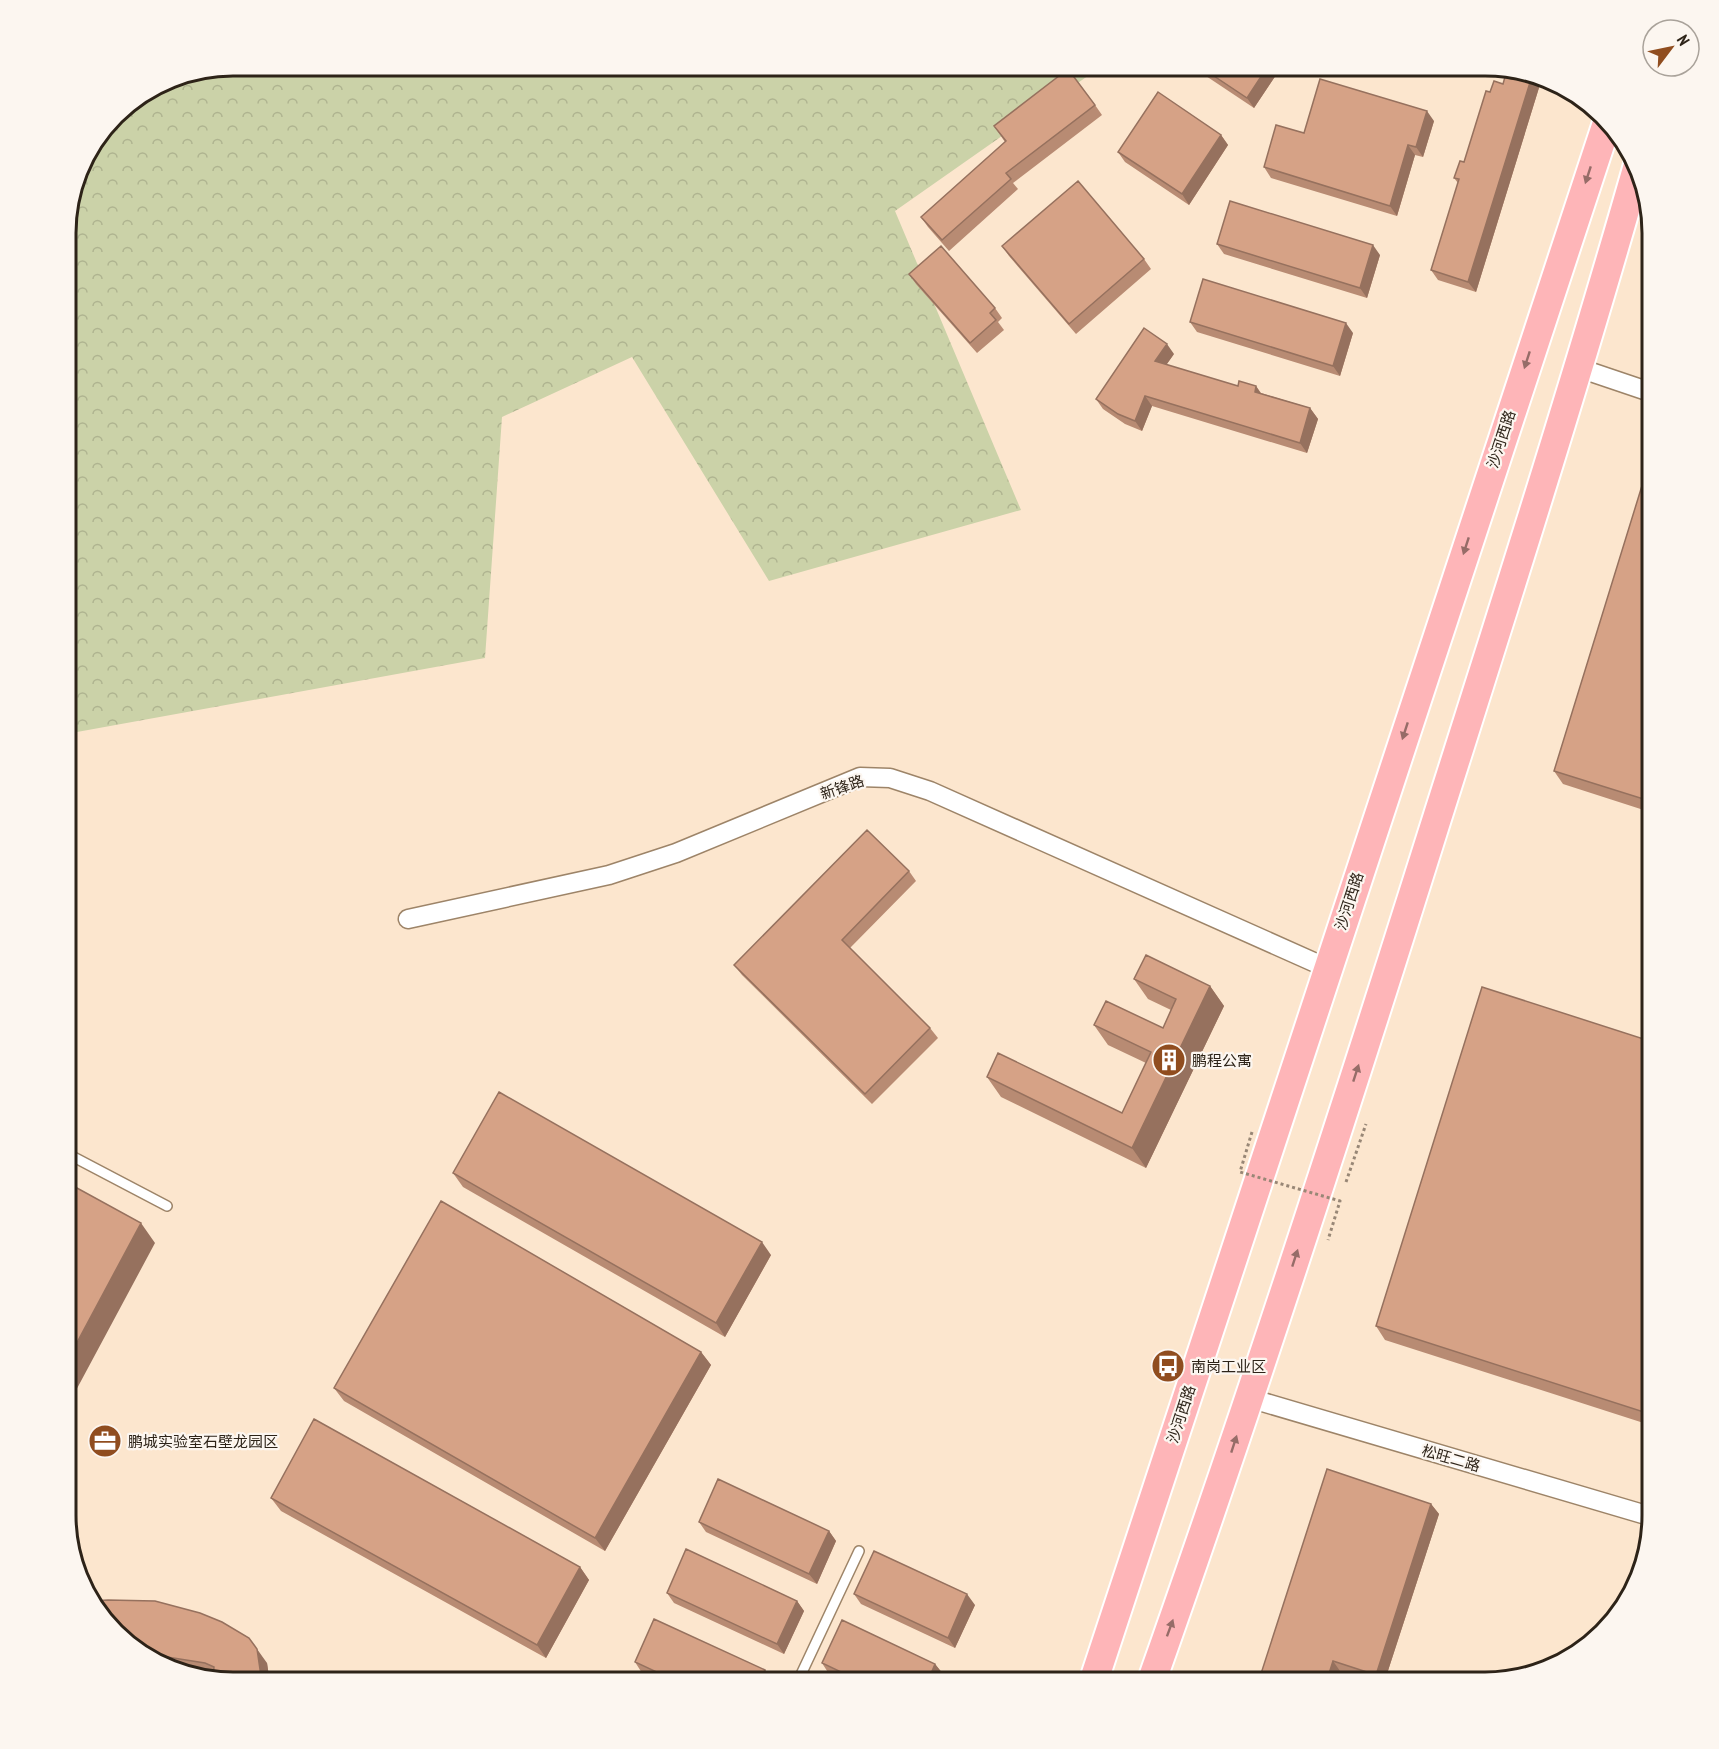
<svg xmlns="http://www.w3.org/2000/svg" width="1719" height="1749" font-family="'PT Sans Narrow','Noto Sans SC',sans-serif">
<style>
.forest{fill:url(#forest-crowns)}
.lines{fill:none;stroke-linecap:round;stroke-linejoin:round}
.service-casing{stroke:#9d8468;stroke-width:12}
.minor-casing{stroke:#9d8468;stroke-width:21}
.primary-casing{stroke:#fff;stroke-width:32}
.path{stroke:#988776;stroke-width:3;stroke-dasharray:3 3;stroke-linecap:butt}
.service{stroke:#fff;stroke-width:9}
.minor{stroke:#fff;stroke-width:18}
.primary{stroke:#feb5b8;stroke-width:28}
.path-bridge{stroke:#988776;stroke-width:3;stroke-dasharray:3 3;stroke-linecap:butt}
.wall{fill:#b88b73}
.shaded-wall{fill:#96715e}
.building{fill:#d6a286;stroke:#96715e;stroke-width:1.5}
.oneway{fill:#966c68}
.labels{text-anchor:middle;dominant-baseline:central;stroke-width:4.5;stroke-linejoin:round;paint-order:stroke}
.street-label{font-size:15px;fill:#2d2318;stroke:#fcf6f0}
.poi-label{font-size:15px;fill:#2d2318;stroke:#fcf6f0;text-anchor:start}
.rim{fill:none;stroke:#2d2318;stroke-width:3}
</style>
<defs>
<pattern id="forest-crowns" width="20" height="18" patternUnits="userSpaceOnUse" patternTransform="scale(1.5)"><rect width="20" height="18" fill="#cbd2a8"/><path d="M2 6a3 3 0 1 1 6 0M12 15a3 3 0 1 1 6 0" fill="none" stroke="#afb490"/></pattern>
</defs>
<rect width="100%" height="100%" fill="#fce6ce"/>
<!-- forest -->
<path class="forest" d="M233,66H1102L895,211L1021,510L769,581L632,357L502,417L485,658L66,734V222L83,160L123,108L169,79Z"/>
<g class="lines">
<!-- service casing -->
<g class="service-casing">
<path id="service" d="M66,1153L167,1206
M797,1683L859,1551"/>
</g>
<!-- minor casing -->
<g class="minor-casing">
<path id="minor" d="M1579,368L1653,393
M408,919L609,875L676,853L860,777L890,778L930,791L1327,968
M1249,1398L1653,1517"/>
</g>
<!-- primary casing -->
<g class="primary-casing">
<path id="primary" d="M1093,1683L1608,120
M1151,1683C1251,1401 1343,1117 1433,831C1503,610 1574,389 1638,165"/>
</g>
<!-- path -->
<path class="path" d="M1346,1182L1366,1124"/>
<!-- service -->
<use href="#service" class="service"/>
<!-- minor -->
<use href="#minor" class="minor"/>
<!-- primary -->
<use href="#primary" class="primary"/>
<!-- path-bridge -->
<path class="path-bridge" d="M1252,1132L1240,1172L1340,1201L1328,1240"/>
</g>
<!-- wall -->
<path class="wall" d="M1191,66H1282L1254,108Z
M1342,66H1360L1352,75Z
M1515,71L1542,78L1476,292L1438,280L1431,270L1458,183L1454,178L1464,162L1490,92L1503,84L1512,79Z
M1095,105L1102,115L1013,183L1018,189L949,251L928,227L921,217L1005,142L994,126Z
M1434,121L1423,157L1415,155L1397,216L1271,178L1264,167L1304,133Z
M1221,135L1228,145L1189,205L1125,162L1118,152Z
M1217,244L1380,255L1367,298L1224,254Z
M1002,246L1144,259L1151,269L1076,334L1009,256Z
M909,274L995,308L1002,318L998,322L1004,330L977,353L916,284Z
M1190,322L1353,333L1340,376L1197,332Z
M1174,354L1166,365L1238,386H1256L1261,393L1310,408L1318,419L1307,453L1152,406L1142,431L1125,424L1103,409L1096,399Z
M1653,450V813L1563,784L1554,771Z
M909,871L916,881L850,948L930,1028L938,1038L872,1104L742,975L734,965Z
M1134,979L1210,986L1224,1006L1146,1168L1001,1097L987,1077L1122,1113L1146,1063L1108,1045L1094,1025L1163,1028L1171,1010L1148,999Z
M1653,1042V1426L1385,1340L1376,1326Z
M453,1173L771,1255L725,1337L463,1187Z
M701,1352L711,1365L605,1551L344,1401L334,1388Z
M271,1498L580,1567L589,1580L546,1658L281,1511Z
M1431,1504L1439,1514L1384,1683H1377L1340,1671L1336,1683H1258Z
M699,1522L829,1531L836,1541L817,1584L706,1532Z
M667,1593L797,1601L804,1611L784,1654L674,1603Z
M854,1594L975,1605L955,1648L861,1604Z
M107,1626L267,1663L270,1683H233L213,1676L185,1672L160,1666Z
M635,1662L765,1670L772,1681L771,1683H665L642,1673Z
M822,1663L935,1664L943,1674L939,1683H849L829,1674Z"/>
<!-- shaded-wall -->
<path class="shaded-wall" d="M1268,66H1282L1254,108L1247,98Z
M1345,66H1360L1352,75Z
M1532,76L1542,78L1476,292L1468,282Z
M1427,111L1434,121L1423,157L1416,147Z
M1221,135L1228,145L1189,205L1182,194Z
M1408,145L1415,155L1397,216L1390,206Z
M1373,245L1380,255L1367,298L1360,288Z
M1346,323L1353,333L1340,376L1333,366Z
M1167,344L1174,354L1162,371L1155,361Z
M1256,386L1263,397L1255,392Z
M1145,396L1152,406L1142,431L1135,421Z
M1310,408L1318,419L1307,453L1300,443Z
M1210,986L1224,1006L1146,1168L1132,1148Z
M141,1223L155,1243L66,1409V1363Z
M762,1242L771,1255L725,1337L716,1323Z
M701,1352L711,1365L605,1551L595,1538Z
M1431,1504L1439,1514L1384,1683H1382L1376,1675Z
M829,1531L836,1541L817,1584L809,1574Z
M580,1567L589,1580L546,1658L537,1645Z
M967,1594L975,1605L955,1648L948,1638Z
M797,1601L804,1611L784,1654L777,1644Z
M257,1649L267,1663L270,1683H262Z
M1333,1661L1340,1671L1336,1683H1326Z
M935,1664L943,1674L939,1683H927Z
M765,1670L772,1681L771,1683H760Z"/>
<!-- building -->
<path class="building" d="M1199,66H1268L1247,98Z
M1068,69L1095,105L1006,173L1011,179L942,240L921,217L1006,141L994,126Z
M1515,71L1532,76L1468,282L1431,270L1459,179L1454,178L1460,161L1464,162L1486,91L1490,92L1494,81L1503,84L1505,77L1512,79Z
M1320,79L1427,111L1416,147L1408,145L1390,206L1264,167L1276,125L1304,133Z
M1158,92L1221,135L1182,194L1118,152Z
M1078,181L1144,259L1069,324L1002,246Z
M1230,201L1373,245L1360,288L1217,244Z
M941,246L995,308L990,313L996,320L970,343L909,274Z
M1203,279L1346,323L1333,366L1190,322Z
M1144,328L1167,344L1155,361L1238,386L1239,381L1256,386L1255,392L1310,408L1300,443L1145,396L1135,421L1118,414L1096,399Z
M1653,450V802L1554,771Z
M867,830L909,871L842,940L930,1028L865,1094L734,965Z
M1146,955L1210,986L1132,1148L987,1077L998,1053L1122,1113L1151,1052L1094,1025L1106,1001L1163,1028L1176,999L1134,979Z
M1482,987L1653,1042V1415L1376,1326Z
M499,1092L762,1242L716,1323L453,1173Z
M66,1182L141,1223L66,1363Z
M441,1201L701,1352L595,1538L334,1388Z
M314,1419L580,1567L537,1645L271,1498Z
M1327,1469L1431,1504L1376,1675L1333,1661L1326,1683H1258Z
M718,1479L829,1531L809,1574L699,1522Z
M686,1549L797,1601L777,1644L667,1593Z
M874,1551L967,1594L948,1638L854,1594Z
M108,1600L155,1601L200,1613L222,1622L249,1638L257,1649L262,1683H233L213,1678L214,1667L205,1663L167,1657L149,1658L107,1626L92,1601Z
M654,1619L765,1670L760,1683H680L635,1662Z
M842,1620L935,1664L927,1683H864L822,1663Z"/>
<!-- one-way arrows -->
<defs><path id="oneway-solid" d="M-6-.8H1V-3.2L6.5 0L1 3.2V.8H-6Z" transform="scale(1.5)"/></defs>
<g class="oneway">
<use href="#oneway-solid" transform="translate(1588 175) rotate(108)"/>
<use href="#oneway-solid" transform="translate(1527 360) rotate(108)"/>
<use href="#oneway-solid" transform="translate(1466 546) rotate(108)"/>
<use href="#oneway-solid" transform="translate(1405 731) rotate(108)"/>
<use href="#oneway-solid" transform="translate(1356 1073) rotate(-72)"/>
<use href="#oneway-solid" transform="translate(1295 1258) rotate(-72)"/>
<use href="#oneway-solid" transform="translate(1234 1444) rotate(-72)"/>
<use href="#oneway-solid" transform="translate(1170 1628) rotate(-70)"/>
</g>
<!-- icons -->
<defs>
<g id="building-disc" transform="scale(1.725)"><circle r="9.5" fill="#904d1f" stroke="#fcf6f0"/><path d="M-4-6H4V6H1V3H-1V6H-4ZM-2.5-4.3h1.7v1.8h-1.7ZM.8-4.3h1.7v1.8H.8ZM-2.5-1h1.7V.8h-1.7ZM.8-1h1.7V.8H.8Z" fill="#fff"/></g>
<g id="bus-disc" transform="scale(1.725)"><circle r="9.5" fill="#904d1f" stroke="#fcf6f0"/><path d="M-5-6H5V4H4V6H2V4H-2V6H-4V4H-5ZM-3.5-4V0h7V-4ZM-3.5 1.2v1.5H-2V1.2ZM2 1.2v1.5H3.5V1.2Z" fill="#fff"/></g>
<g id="office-disc" transform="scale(1.725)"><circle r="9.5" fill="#904d1f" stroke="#fcf6f0"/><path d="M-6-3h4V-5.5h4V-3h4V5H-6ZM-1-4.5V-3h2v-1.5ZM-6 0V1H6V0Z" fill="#fff"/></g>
</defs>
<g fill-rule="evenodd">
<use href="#building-disc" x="1169" y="1060"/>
<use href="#bus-disc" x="1168" y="1366"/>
<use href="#office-disc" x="105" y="1441"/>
</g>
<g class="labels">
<!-- street labels -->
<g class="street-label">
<text transform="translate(1501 439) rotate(-72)">沙河西路</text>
<text transform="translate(842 787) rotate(-19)">新锋路</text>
<text transform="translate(1349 901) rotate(-72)">沙河西路</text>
<text transform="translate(1181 1414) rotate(-72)">沙河西路</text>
<text transform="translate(1451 1458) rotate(16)">松旺二路</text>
</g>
<!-- poi labels -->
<g class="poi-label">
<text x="1192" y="1060">鹏程公寓</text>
<text x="1191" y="1366">南岗工业区</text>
<text x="128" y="1441">鹏城实验室石壁龙园区</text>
</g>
</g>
<!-- crop -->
<path d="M0 0H1719V1749H0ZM233 76H1485A157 157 0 0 1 1642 233V1515A157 157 0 0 1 1485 1672H233A157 157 0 0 1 76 1515V233A157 157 0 0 1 233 76Z" fill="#fcf6f0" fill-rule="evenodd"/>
<path class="rim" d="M233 76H1485A157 157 0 0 1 1642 233V1515A157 157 0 0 1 1485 1672H233A157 157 0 0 1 76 1515V233A157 157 0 0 1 233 76Z"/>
<!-- north arrow -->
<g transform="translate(1671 48) rotate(58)"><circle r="28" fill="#fcf6f0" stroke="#a9a29a" stroke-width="1.5"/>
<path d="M0-4.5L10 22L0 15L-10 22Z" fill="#904d1f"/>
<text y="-9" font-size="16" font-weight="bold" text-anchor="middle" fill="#2d2318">N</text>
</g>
</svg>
